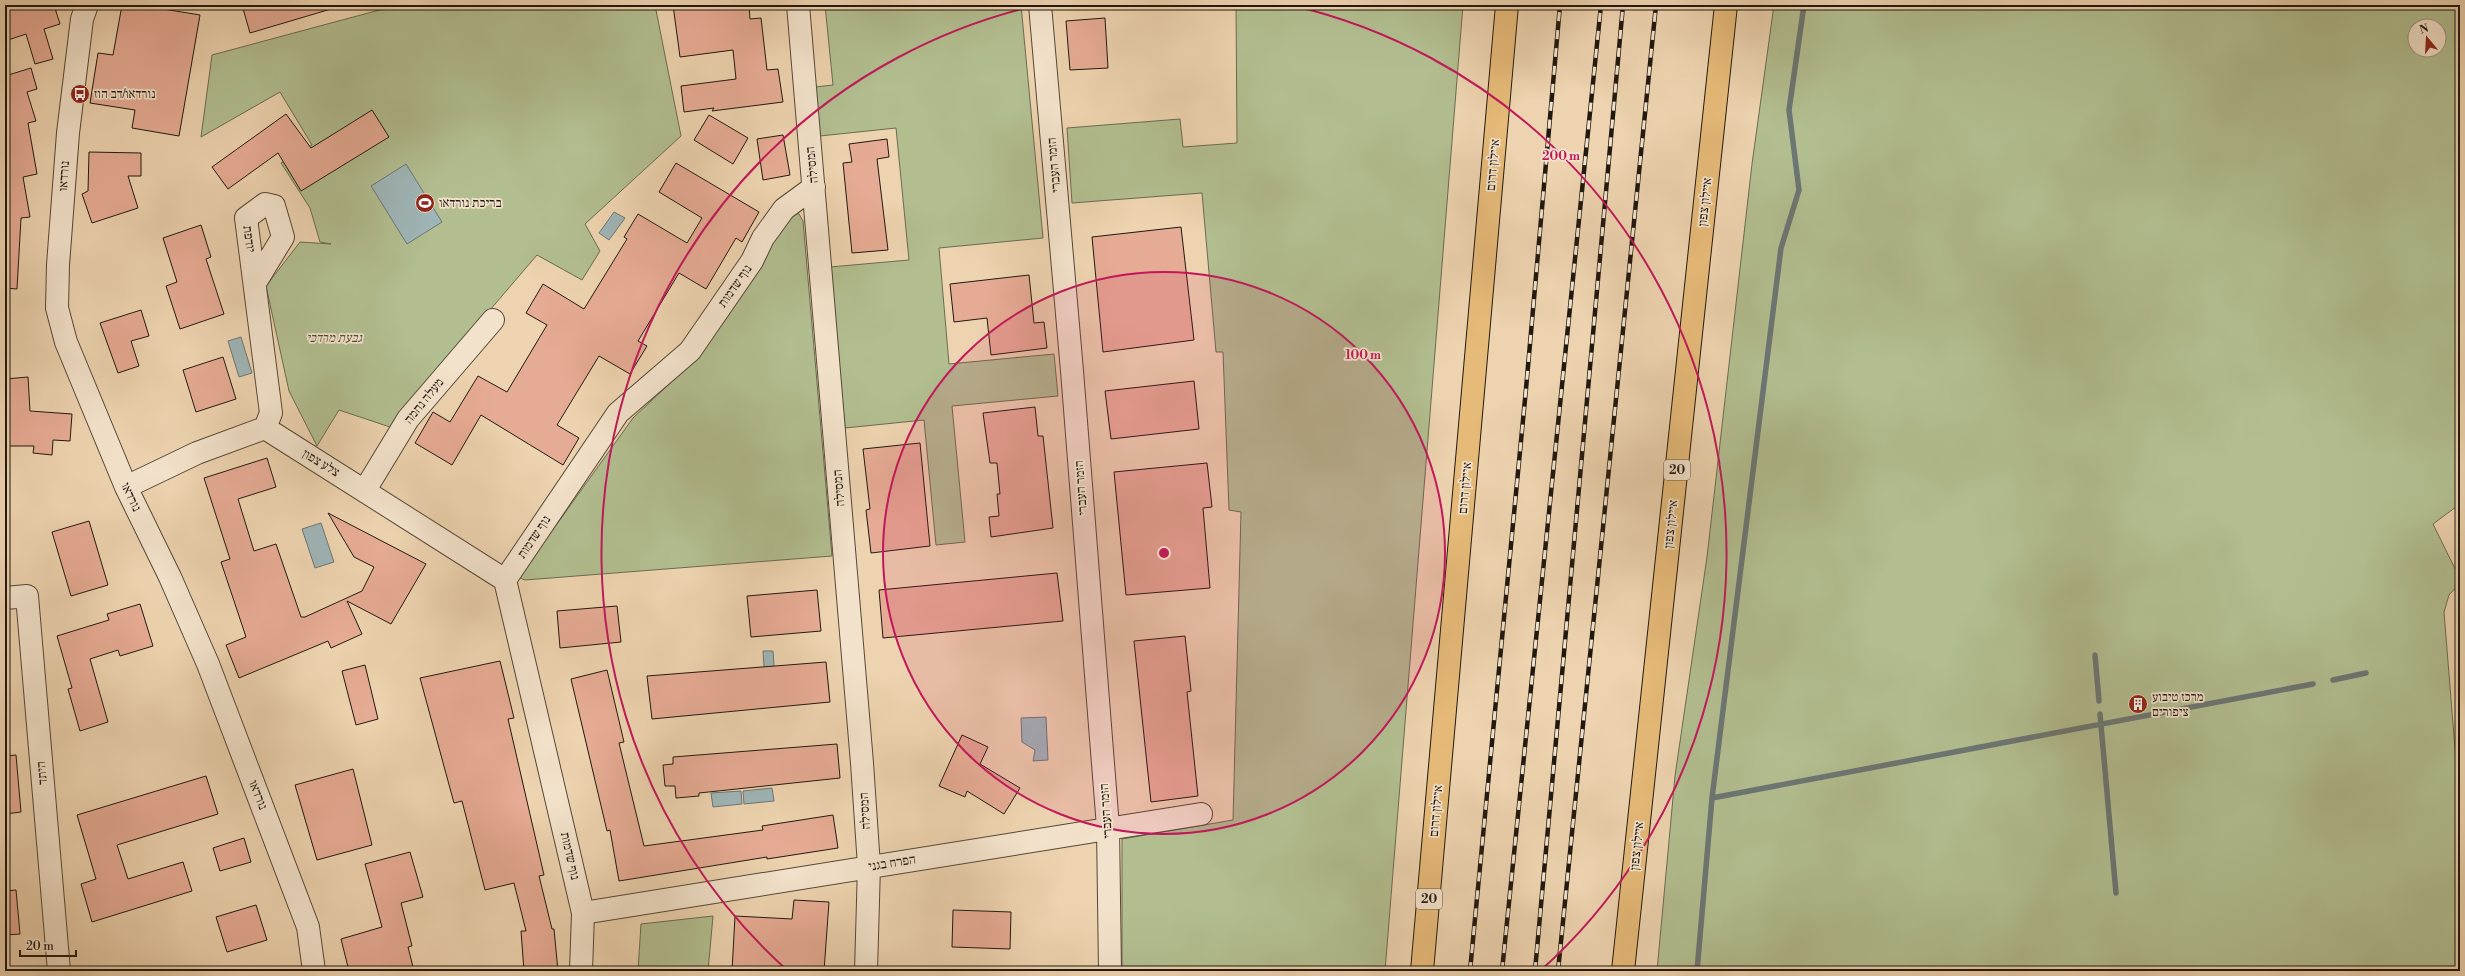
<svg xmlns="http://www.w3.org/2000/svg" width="2465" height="976" font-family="'Libre Bodoni','Frank Ruhl Libre',serif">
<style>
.green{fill:#b2be90;stroke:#6a6b50;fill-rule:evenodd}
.water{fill:#9eb5b7;stroke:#6c7674}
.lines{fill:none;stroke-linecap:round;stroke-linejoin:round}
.stream{stroke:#6c7674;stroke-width:5.5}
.building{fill:#e6ab94;stroke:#21180f}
.minor-casing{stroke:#544737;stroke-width:24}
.highway-casing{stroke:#21180f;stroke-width:24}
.minor{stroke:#f3e2cb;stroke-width:22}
.highway{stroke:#e6ba78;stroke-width:22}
.rail-casing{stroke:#21180f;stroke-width:4.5}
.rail{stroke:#f3e2cb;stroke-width:3;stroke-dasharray:9;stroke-linecap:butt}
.ring{fill:none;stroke:#c2185b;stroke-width:2}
.labels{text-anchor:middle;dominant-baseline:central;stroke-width:3.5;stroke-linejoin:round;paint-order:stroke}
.shield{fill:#f3e2cb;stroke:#605547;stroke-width:1}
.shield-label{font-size:12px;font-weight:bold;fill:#21180f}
.poi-label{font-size:13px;fill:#21180f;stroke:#f3e2cb;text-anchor:start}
.street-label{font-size:13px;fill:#21180f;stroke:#f3e2cb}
.park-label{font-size:13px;font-style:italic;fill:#4c4a36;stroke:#f3e2cb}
.centre{fill:#c2185b;stroke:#f3e2cb;stroke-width:2}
.ring-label{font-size:12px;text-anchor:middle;font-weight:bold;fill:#c2185b;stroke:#f3e2cb;stroke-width:3.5;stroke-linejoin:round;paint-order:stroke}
</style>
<rect width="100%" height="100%" fill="#edd3af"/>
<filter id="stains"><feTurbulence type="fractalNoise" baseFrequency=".005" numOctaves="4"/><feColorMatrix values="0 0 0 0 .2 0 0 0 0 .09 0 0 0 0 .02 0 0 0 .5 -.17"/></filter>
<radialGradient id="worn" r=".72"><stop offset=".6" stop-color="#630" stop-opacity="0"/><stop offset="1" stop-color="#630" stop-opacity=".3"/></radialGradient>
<!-- green -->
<path class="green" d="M398,5H655L681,136L585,224L600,251L582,280L537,255L390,427L339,410L317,446L289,391L266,286L300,242L331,244L320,242L310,208L281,163L312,145L280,92L201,137L212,55Z
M825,5H1021L1043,238L939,248L949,364L1054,354L1058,396L952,406L965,542L936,545L924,420L845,428L830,267L909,260L896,128L820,136L815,87L833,85Z
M1236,5H1463L1385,971H1122V839L1233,820L1241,512L1229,510L1223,352H1216L1202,193L1072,203L1067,128L1180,119L1183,147L1237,143Z
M1774,5H2460V504L2433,524L2460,579V583L2449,595L2444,612L2460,811V971H1657L1675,776L1707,557L1752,164ZM2415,26H2439V50H2415Z
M792,213L799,214L803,221L832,556L525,580L520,578L521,574L633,418L698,357L770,239Z
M713,916L708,971H638L641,924Z"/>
<!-- water -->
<path class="water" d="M406,164L442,222L407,244L371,186Z
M614,212L625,218L609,240L599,233Z
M241,337L252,373L239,377L228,341Z
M321,523L334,562L315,568L302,529Z
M763,651H773L775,681L765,682Z
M1046,717L1048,760L1033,761L1035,750L1022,742L1021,718Z
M772,788L774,801L744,804L743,791Z
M741,791L742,804L713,807L711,793Z"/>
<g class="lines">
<!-- stream -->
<path class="stream" d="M2095,655L2099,701
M2333,680L2366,673
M2100,714L2116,893
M1712,798L2313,684
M1697,971L1712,798L1781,248L1799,190L1789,110L1804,5"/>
</g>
<!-- building -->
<path class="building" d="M5,5H54L60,24L44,29L53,59L35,64L26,34L5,41Z
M122,5H151V7L200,15L179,136L132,128L135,110L90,103L98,53L113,55Z
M242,5H330L331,9L250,33Z
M673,5H749L750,19L761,18L767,70L778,69L783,102L712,111L714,108L684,112L681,86L736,79L733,50L680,57Z
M1105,18L1108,68L1070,70L1066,21Z
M31,68L37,89L27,92L36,121L28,123L37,174L23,177L30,217L21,218L17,289L5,288V76Z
M372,110L389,137L301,191L278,153L228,189L212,167L286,114L311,148Z
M709,115L748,138L733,164L694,140Z
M783,135L790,175L763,180L757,139Z
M887,139L889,157L877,159L888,250L852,253L843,163L852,162L849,144Z
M89,152L141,153V176H128L138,208L92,223L82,194L88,191Z
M676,163L759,212L742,242L736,238L706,289L679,273L638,341L647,346L630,374L599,356L557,425L579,438L563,465L481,415L452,465L415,443L433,412L450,422L478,376L507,392L547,325L526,313L543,284L584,309L627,239L624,237L638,214L687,243L702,218L659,192Z
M201,225L211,257L206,259L224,314L180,329L166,286L177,282L163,238Z
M1181,227L1194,340L1103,352L1092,237Z
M1029,275L1034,323L1044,322L1047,348L991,355L987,318L954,322L950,284Z
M141,310L149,336L131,341L139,366L118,373L100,323Z
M223,357L236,399L196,412L183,370Z
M28,377L30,411L72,414L70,441L53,440L52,455L33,453L34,446H5V379Z
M1194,381L1199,429L1111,439L1105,391Z
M1035,407L1038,436H1043L1053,528L991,537L989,517L999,516L997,494H1000L997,463H990L983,413Z
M920,443L930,546L871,553L866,510L870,509L863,449Z
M267,458L276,487L238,499L254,551L276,544L301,617H305L362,591L374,567L354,557L328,513L426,564L391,624L347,601L362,634L331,648L328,641L239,678L226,645L246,637L221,562L230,559L204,478Z
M1207,463L1212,507L1203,508L1210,588L1126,595L1114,472Z
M89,521L108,585L71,596L52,532Z
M1057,573L1063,621L883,638L879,590Z
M817,590L821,631L751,637L747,596Z
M140,604L153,646L120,656L118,650L90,659L108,722L80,731L68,689L72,688L57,636L109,620L107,614Z
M617,606L621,642L560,648L557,611Z
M1185,636L1191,691L1187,692L1198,796L1151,802L1134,641Z
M500,661L514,718L508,719L544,875L539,876L552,929H554L558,971H524L521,931H526L514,883L485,890L462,801L454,803L420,678Z
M826,662L830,702L652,719L647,676Z
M365,665L378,719L356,725L342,671Z
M607,670L624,742L619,743L644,846L763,830L762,826L833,815L838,848L767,859V857L619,881L610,830L607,831L571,679Z
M962,735L988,747L980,764L1020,788L1004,814L967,791L965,797L939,786Z
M837,744L840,778L699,793V796L676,798L675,786H665L663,765L673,764V757Z
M16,755L21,812L5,814V756Z
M353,769L372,845L317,860L295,785Z
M206,776L218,814L117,845L128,879L183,862L192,891L92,922L81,884L96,879L77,815Z
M244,838L251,862L220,871L213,848Z
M410,852L423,897L401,903L412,946L408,947L414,971H349L341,939L382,927L365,864Z
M16,890L20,934L5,935V891Z
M794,900L829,902L824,971H732L735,916L792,919Z
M256,905L267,940L227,952L216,917Z
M953,910L1011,912L1010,949L952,947Z"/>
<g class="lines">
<!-- minor casing -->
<g class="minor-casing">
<path id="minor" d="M87,5L82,19L68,133L58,265L57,308L66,342L126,487L170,577L208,664L308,927L314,971
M798,5L862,763L869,866L866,971
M1040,5L1072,371L1108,827L1110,971
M255,283L283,237L274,206L265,204L246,218L271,413L265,428
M126,487L197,453L265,428L505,580
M365,490L408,419L493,320
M5,598L27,596L59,971
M583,913L1201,814
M581,971L583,913L505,580L618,413L690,351L752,261L763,238L784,209L814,187"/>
</g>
<!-- highway casing -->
<g class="highway-casing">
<path id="highway" d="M1422,971L1507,5
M1623,971L1726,5"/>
</g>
<!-- minor -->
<use href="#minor" class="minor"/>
<!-- highway -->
<use href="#highway" class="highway"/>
<!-- rail casing -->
<g class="rail-casing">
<path id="rail" d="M1470,971L1526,389L1560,5
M1502,971L1601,5
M1535,971L1623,5
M1558,971L1656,5"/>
</g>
<!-- rail -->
<use href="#rail" class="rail"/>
</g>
<!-- distance rings -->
<circle cx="1164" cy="553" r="281" fill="#c2185b" fill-opacity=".12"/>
<g class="ring">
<circle cx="1164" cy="553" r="281"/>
<path d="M788 971A562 562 0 0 1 1038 5M1290 5A562 562 0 0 1 1540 971"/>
</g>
<!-- icons -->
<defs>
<g id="bus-disc" transform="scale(1)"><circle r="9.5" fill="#8f2418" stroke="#f3e2cb"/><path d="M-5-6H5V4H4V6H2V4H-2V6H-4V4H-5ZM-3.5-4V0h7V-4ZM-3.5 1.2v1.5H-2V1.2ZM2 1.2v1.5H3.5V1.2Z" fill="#fff"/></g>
<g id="stadium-disc" transform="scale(1)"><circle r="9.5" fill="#8f2418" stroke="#f3e2cb"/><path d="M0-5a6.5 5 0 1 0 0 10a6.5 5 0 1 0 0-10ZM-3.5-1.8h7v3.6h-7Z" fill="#fff"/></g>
<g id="building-disc" transform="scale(1)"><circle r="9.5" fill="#8f2418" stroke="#f3e2cb"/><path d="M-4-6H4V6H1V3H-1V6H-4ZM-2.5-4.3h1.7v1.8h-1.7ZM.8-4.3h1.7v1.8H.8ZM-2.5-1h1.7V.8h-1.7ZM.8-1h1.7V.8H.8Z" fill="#fff"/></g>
</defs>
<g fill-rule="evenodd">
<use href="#bus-disc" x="80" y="94"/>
<use href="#stadium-disc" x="425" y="203"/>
<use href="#building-disc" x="2138" y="704"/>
</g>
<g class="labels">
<!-- shield labels -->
<g class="shield">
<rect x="1664" y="460" width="26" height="20" rx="3"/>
<rect x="1416" y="889" width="26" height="20" rx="3"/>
</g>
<g class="shield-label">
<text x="1677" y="470">20</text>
<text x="1429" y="899">20</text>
</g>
<!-- poi labels -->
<g class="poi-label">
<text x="94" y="94">נורדאו/דב הוז</text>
<text x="439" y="203">בריכת נורדאו</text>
<text x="2152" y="697">מרכז טיבוע<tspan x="2152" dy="15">ציפורים</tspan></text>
</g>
<!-- street labels -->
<g class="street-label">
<text transform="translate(812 165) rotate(-96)">המסילה</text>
<text transform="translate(1054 165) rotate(-95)">הזמר העברי</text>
<text transform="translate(1493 165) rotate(-85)">איילון דרום</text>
<text transform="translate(64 176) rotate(-86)">נורדאו</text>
<text transform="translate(1705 202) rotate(-84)">איילון צפון</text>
<text transform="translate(249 239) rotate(82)">יודפת</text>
<text transform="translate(735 286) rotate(-55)">נוף שדמות</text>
<text transform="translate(424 401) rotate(-51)">מעלה נחמה</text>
<text transform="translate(321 463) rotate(31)">צלע צפון</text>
<text transform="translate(839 488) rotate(-95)">המסילה</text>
<text transform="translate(1081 488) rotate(-94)">הזמר העברי</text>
<text transform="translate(1465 488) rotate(-85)">איילון דרום</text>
<text transform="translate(131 497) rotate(65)">נורדאו</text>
<text transform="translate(1671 524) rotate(-84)">איילון צפון</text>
<text transform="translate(534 537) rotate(-56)">נוף שדמות</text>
<text transform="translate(42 773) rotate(-95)">היתד</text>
<text transform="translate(258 795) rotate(69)">נורדאו</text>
<text transform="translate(865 811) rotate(-94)">המסילה</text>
<text transform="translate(1106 811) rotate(-94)">הזמר העברי</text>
<text transform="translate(1436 811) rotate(-85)">איילון דרום</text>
<text transform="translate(1637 846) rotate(-84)">איילון צפון</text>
<text transform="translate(570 856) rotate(77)">נוף שדמות</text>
<text transform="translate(892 863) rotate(-9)">הפרח בגני</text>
</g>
<!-- park labels -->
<g class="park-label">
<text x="334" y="338">גבעת מרדכי</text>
</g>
</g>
<circle cx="1164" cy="553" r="6" class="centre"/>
<g class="ring-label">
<text x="1561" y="160">200 m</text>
<text x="1363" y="359">100 m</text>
</g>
<!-- margin -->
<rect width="2465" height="976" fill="none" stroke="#edd3af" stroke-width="20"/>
<rect x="6" y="6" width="2453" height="964" fill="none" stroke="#21180f" stroke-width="2"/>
<rect x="10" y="10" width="2445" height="956" fill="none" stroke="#21180f"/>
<!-- north arrow -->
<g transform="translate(2427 38) rotate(342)"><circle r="19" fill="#f3e2cb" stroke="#9f9180"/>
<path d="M0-3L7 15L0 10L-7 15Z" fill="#8f2418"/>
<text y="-6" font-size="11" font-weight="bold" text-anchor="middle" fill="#21180f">N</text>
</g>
<!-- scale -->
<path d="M20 950v6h56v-6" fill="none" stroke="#21180f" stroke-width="2"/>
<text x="26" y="950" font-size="12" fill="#21180f" stroke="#f3e2cb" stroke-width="3" paint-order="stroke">20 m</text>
<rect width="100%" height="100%" filter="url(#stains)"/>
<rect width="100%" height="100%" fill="url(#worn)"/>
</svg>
